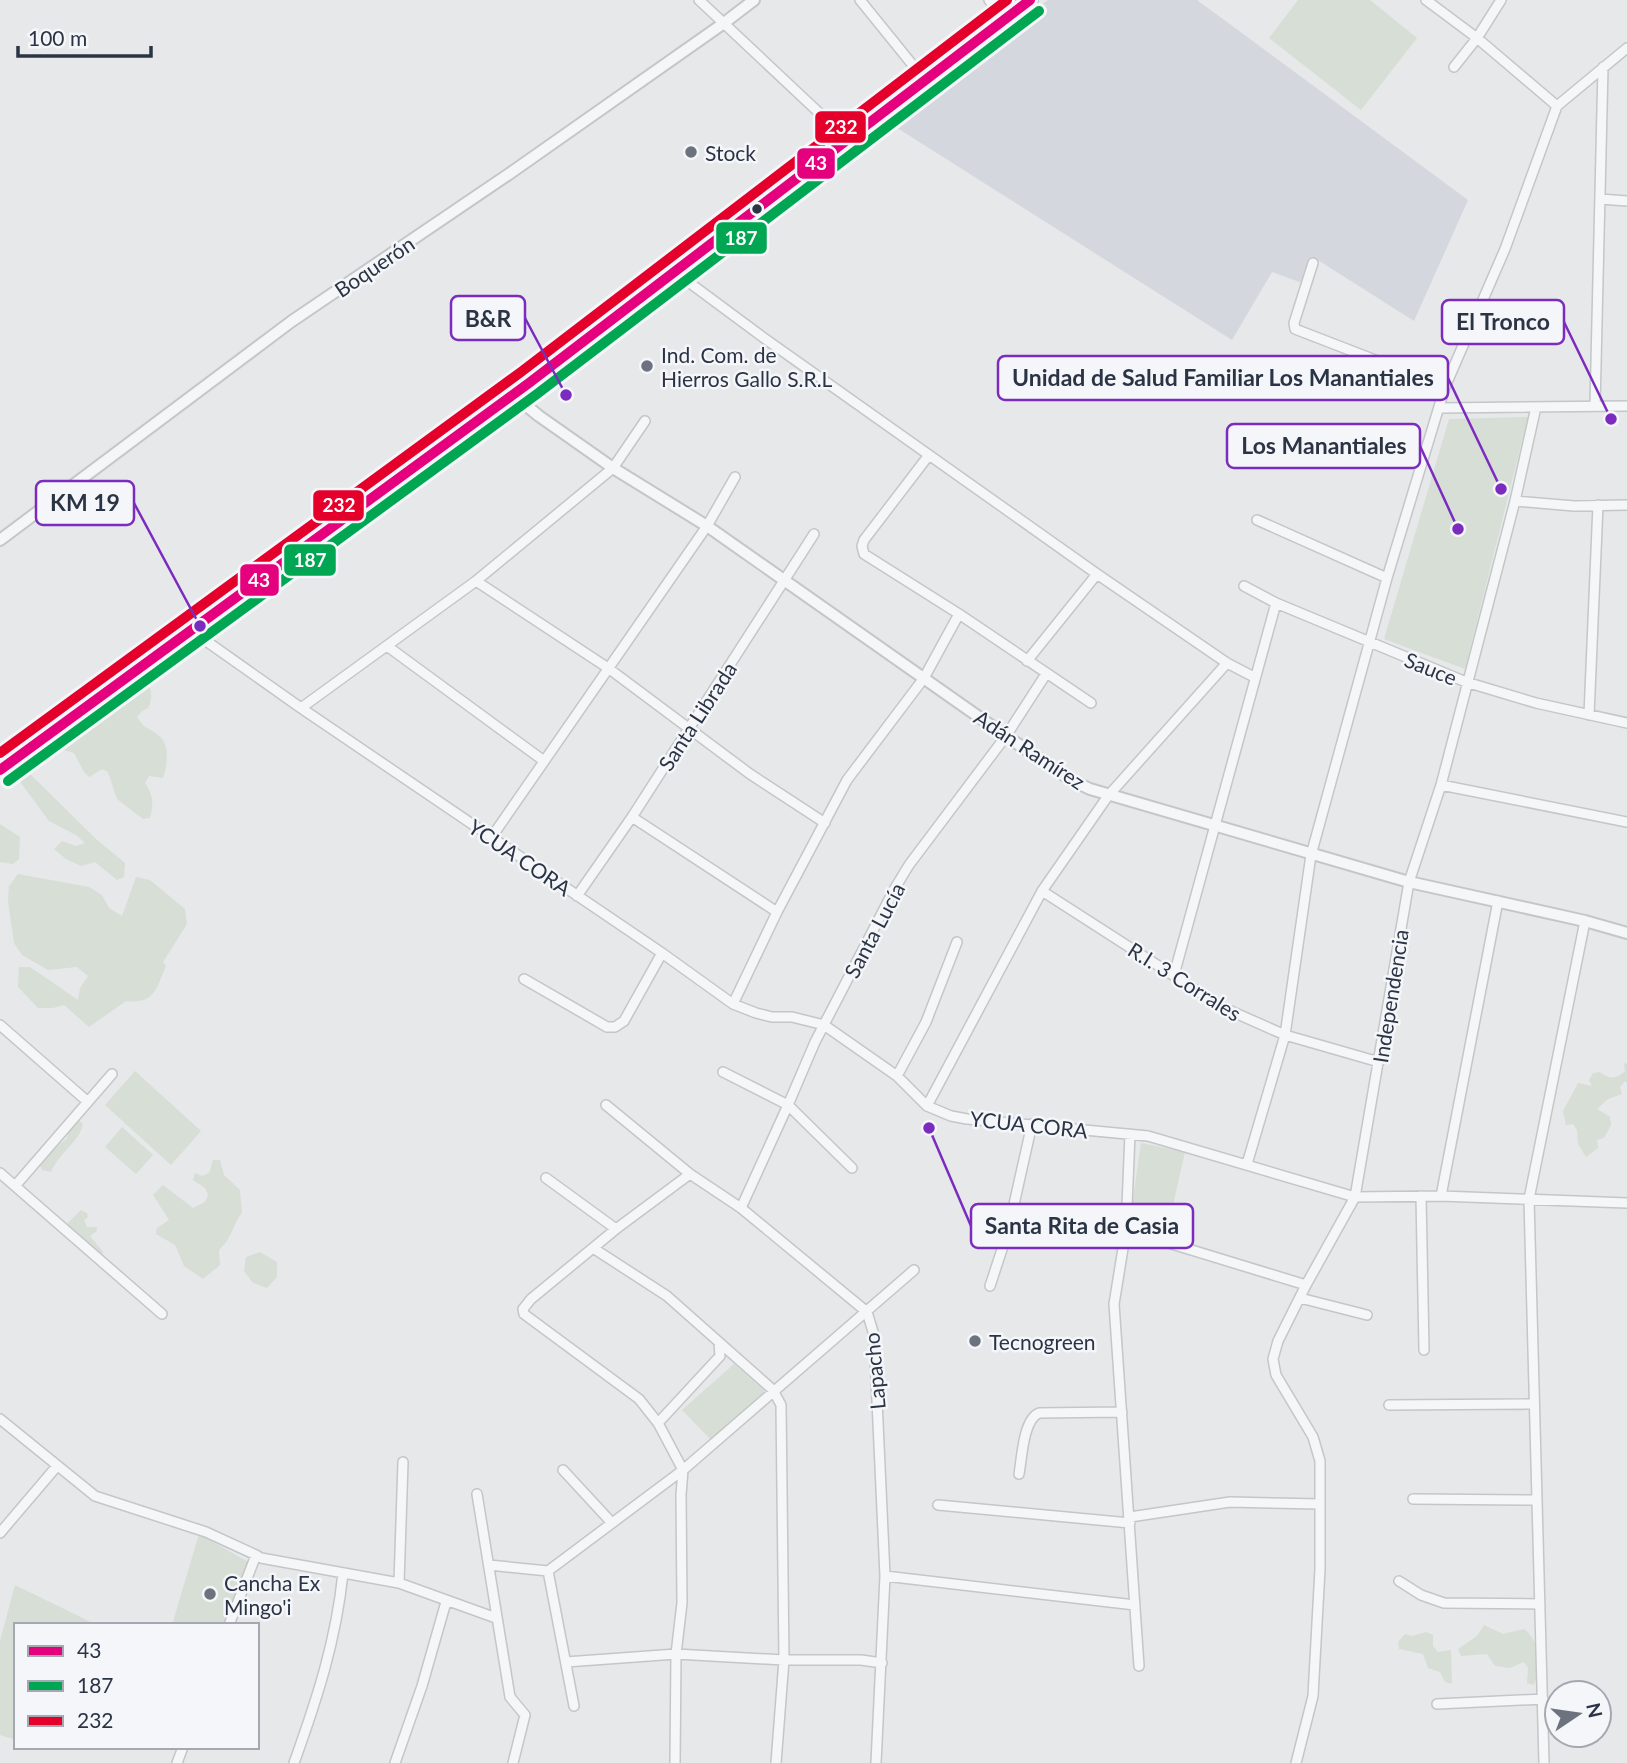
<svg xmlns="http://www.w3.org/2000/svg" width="1627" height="1763" font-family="Lato,sans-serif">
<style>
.built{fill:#d4d7dd}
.green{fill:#d6ded6}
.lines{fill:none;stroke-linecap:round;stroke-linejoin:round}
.minor-casing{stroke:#c4c6c8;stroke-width:12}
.tertiary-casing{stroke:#c4c6c8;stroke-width:14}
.primary-casing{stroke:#c2c5c8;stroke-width:18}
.minor{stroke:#f5f6f7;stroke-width:9}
.tertiary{stroke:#f5f6f7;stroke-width:10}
.primary{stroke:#f8f8f8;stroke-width:14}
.bus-1-casing{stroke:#f4f6f9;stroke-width:16}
.bus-2-casing{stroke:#f4f6f9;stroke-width:16}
.bus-3-casing{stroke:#f4f6f9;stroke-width:16}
.bus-1{stroke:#e5007d;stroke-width:10}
.bus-2{stroke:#00a651;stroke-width:10}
.bus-3{stroke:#e4002b;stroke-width:10}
.poi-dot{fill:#6c737f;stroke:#f4f6f9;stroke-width:2.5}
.bus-dot{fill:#2b3445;stroke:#f4f6f9;stroke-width:2.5}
.labels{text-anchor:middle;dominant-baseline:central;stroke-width:5;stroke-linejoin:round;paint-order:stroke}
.poi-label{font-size:21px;fill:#2b3445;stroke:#f4f6f9;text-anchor:start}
.street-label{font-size:21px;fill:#2b3445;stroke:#f4f6f9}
.leader{fill:none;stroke:#7b2cbf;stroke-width:2.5}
.callout-dot{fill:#7b2cbf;stroke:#f4f6f9;stroke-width:2.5}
.callout{fill:#f4f6f9;stroke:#7b2cbf;stroke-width:2.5}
.callout-label{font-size:23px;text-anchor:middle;font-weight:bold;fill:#2b3445}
.line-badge{stroke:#f4f6f9;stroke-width:2.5}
.badge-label{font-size:19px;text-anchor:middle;font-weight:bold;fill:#fff}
</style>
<rect width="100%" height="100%" fill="#e6e8ea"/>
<!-- built -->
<path class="built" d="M1048,0H1197L1468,200L1414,321L1313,257L1305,284L1272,272L1232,340L883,119Z"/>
<!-- green -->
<path class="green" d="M1298,0H1370L1417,38L1361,110L1269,38Z
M1528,417L1465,669L1384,639L1449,419Z
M139,679L146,680C152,688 153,699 148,708L142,711L137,717C146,731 147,726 158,735C171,744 167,766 163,778L149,776L145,783C153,796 154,803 150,818L143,819L117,799L108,772L102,769L89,777L84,772L74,753L53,747L54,733C65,726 75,720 88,726C97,717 97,709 104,701C111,693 128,681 139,679Z
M26,770L96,839L125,863L124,877L117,880L95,862L81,866L66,859L54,849L62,841L76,846L85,843L76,835L49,821L18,779L19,772Z
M0,824L20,837L19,859L13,864L0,862Z
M18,874L89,887L102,895L109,908L122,916L136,877L150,880L185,909L187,924L163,962L166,966C156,989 155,1004 126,1001L89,1027L64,1005L53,1008H38L18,987L19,967H30L78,1000L80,988L88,976L77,967L48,970L22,955L14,943L8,901L9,886Z
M1624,1063L1627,1064V1083L1625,1081L1620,1087L1622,1094L1608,1099L1597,1109L1610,1117L1611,1125L1604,1138L1597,1140L1598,1148L1586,1157L1578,1144L1577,1130L1573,1124L1566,1125L1563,1111L1578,1083L1592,1086L1589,1080L1593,1073L1600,1072C1610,1080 1617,1079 1625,1071Z
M135,1071L201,1131L171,1165L105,1105Z
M80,1121L83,1124C80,1141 58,1154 51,1172L42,1170L39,1163L67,1138L70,1124Z
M122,1127L153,1155L136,1174L105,1147Z
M1141,1143L1185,1152L1166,1236L1129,1226Z
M213,1160H220L224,1175L240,1190L242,1213C231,1227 233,1237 219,1250L220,1265L203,1279L184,1266L175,1245L156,1234L157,1228L169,1220L153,1195L163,1185L193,1208L205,1202L208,1195L205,1188L193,1180L195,1173L202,1176L209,1173Z
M81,1210L87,1213L88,1217L84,1220L87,1227H97V1231L90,1236L104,1253L89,1252L80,1236L73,1233L66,1225Z
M260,1252L277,1262V1277L267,1288L253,1283L244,1271L246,1257Z
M734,1364L765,1391L712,1441L682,1410Z
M199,1534L250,1563L227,1625H172Z
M15,1585L97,1625H16V1740L0,1735V1641Z
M1484,1625L1503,1634L1524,1629C1540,1640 1541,1668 1534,1685L1527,1683L1528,1668L1524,1662L1510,1668L1495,1666L1487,1654L1461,1656L1458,1649L1477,1636Z
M1426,1632L1433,1635V1646L1438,1652L1451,1650L1452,1684L1445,1682L1440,1672L1428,1668L1423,1654L1399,1649L1398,1642L1405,1634L1412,1636Z"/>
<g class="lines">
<!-- minor casing -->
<g class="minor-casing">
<path id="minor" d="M699,0L847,139
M860,0L924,79
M989,0L1004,20
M1426,0L1477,38L1557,106
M1454,67L1477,38L1501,0
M1600,199L1627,201
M1313,263L1294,323L1295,329L1445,387
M675,272L764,338L1097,574L1227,663L1254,677
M1595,406L1603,67
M1440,408L1627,406
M929,455L864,540L862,546L864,554L959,614L1091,703
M1515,501L1574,506L1627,505
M1257,520L1387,578
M476,581L608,668L750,774L825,823
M1244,586L1276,603L1466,682L1536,703L1627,723
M192,631L301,708L662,953L733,1004L756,1013L772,1017H792L824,1025L897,1076L927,1106L951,1116L967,1119L1148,1136L1355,1197L1441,1196L1627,1203
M387,646L544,761
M1027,661L1097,574
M301,708L476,581L613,468L645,421
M1589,715L1598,505
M1441,785L1627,822
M632,817L777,912
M491,838L707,526L735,477
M1042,891L1224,1008L1285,1035L1379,1062
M577,896L632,817L814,534
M1174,975L1276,603
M524,979L607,1027H615L624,1021L662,953
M733,1004L777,912L847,780L924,678L959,614
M0,1025L88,1102
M723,1072L788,1105L852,1168
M897,1076L926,1022L957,942
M606,1105L690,1174L741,1208L867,1312L874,1335L885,1576L876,1763
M927,1106L1042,891L1108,796L1227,663
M1130,1134L1126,1230L1114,1304L1139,1666
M1247,1164L1285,1035L1311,855L1387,578L1445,387L1505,249L1557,106L1627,48
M0,1173L162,1314
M546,1178L616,1229
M15,1186L112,1074
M1421,1196L1424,1350
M1441,1196L1498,901
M741,1208L788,1105L815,1042L895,888L909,865L1006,736L1046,674
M1126,1230L1306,1285
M593,1248L667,1296L773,1390L781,1405L784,1660L776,1763
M990,1286L1008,1231L1032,1124
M1300,1298L1367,1315
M1389,1405L1533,1404
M0,1419L95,1496L206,1532L256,1555
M658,1423L720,1356L719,1342
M563,1470L612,1523
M1019,1474C1022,1458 1023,1420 1039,1413L1122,1412
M477,1494L510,1697L525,1715L513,1763
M1413,1499L1536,1500
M938,1505L1130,1523
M1130,1517L1230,1502L1320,1504
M0,1533L57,1466
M489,1565L548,1571L683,1470L914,1270
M548,1571L574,1706
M885,1576L1135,1605
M1399,1581L1421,1595L1444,1603L1540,1604
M399,1583L403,1462
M229,1625L256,1555L261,1558L399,1583L496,1618
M566,1662L676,1654L784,1660H861L882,1663
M1437,1704L1543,1699
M177,1763L183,1747
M294,1763C317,1699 336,1641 343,1573
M395,1763L422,1686L446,1602
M675,1763L676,1654L682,1603L681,1495L683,1470L658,1423L639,1399L524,1314L523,1309L531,1299L616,1229L690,1174
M1296,1763L1313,1696L1320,1569V1461L1313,1437L1276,1375L1273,1359L1278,1341L1306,1285L1355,1197L1409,882L1441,785L1515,501L1536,407
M1544,1763L1529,1199L1585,921"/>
</g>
<!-- tertiary casing -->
<g class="tertiary-casing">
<path id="tertiary" d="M512,394L539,416L613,468L707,526L1006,736L1071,780L1090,789L1409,882L1585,921L1627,933
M0,540L292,321L509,174L724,23L754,0"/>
</g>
<!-- primary casing -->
<g class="primary-casing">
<path id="primary" d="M0,770L192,631L529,383L1030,0"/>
</g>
<!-- minor -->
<use href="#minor" class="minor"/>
<!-- tertiary -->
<use href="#tertiary" class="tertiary"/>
<!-- primary -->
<use href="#primary" class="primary"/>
<!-- bus-1 casing -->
<g class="bus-1-casing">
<path id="bus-1" d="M0,770L529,383L1030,0"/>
</g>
<!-- bus-2 casing -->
<g class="bus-2-casing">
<path id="bus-2" d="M8,781L537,394L1039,11"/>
</g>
<!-- bus-3 casing -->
<g class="bus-3-casing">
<path id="bus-3" d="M0,753L521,372L1007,0"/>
</g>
<!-- bus-1 -->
<use href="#bus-1" class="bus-1"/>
<!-- bus-2 -->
<use href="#bus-2" class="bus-2"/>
<!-- bus-3 -->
<use href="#bus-3" class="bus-3"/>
</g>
<!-- markers -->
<g class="poi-dot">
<circle cx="691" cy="152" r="7"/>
<circle cx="647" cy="366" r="7"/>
<circle cx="975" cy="1341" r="7"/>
<circle cx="210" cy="1594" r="7"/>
</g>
<circle class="bus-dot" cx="757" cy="209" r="6"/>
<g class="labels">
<!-- poi labels -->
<g class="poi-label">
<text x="705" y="152">Stock</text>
<text x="661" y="354">Ind. Com. de<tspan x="661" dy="24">Hierros Gallo S.R.L</tspan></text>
<text x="989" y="1341">Tecnogreen</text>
<text x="224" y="1582">Cancha Ex<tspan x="224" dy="24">Mingo'i</tspan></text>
</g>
<!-- street labels -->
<g class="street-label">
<text transform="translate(374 266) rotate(-34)">Boquerón</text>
<text transform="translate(1431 668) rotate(22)">Sauce</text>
<text transform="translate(697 716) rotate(-57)">Santa Librada</text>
<text transform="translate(1030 749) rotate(33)">Adán Ramírez</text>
<text transform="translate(520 857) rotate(34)">YCUA CORA</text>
<text transform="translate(874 930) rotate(-62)">Santa Lucía</text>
<text transform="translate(1185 981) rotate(32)">R.I. 3 Corrales</text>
<text transform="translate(1390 996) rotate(-81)">Independencia</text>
<text transform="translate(1029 1124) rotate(6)">YCUA CORA</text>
<text transform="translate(874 1371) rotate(-95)">Lapacho</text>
</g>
</g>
<!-- callouts -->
<path class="leader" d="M566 395L525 318M1611 419L1564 322M1501 489L1448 378M1458 529L1420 446M200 626L134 503M929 1128L971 1226"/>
<g class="callout-dot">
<circle cx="566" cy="395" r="7"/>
<circle cx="1611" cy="419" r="7"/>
<circle cx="1501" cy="489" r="7"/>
<circle cx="1458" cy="529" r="7"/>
<circle cx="200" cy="626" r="7"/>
<circle cx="929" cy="1128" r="7"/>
</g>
<g class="callout">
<rect x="451" y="296" width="74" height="44" rx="7"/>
<rect x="1442" y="300" width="122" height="44" rx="7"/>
<rect x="998" y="356" width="450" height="44" rx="7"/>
<rect x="1227" y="424" width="193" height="44" rx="7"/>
<rect x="36" y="481" width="98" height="44" rx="7"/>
<rect x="971" y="1204" width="222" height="44" rx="7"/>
</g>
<g class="callout-label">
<text x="488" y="327">B&amp;R</text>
<text x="1503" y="330">El Tronco</text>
<text x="1223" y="386">Unidad de Salud Familiar Los Manantiales</text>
<text x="1324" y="454">Los Manantiales</text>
<text x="85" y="511">KM 19</text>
<text x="1082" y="1234">Santa Rita de Casia</text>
</g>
<g class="line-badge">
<rect x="814" y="110" width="53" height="34" rx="7" fill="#e4002b"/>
<rect x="796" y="147" width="40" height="33" rx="7" fill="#e5007d"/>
<rect x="715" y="221" width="53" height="34" rx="7" fill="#00a651"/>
<rect x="312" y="489" width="53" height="33" rx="7" fill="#e4002b"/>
<rect x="283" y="543" width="54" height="34" rx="7" fill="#00a651"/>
<rect x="239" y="563" width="41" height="34" rx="7" fill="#e5007d"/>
</g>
<g class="badge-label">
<text x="841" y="134">232</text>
<text x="816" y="170">43</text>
<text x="741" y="245">187</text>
<text x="339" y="512">232</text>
<text x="310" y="567">187</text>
<text x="259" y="587">43</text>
</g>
<!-- legend -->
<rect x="14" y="1623" width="245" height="126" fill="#f4f6f9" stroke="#a4a8b1" stroke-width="2"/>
<rect x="28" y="1646" width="35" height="10" fill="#e5007d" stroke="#a4a8b1" stroke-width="2"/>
<text x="77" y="1658" font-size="21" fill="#2b3445">43</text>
<rect x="28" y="1681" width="35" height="10" fill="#00a651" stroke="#a4a8b1" stroke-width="2"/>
<text x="77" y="1693" font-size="21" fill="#2b3445">187</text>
<rect x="28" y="1716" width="35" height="10" fill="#e4002b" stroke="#a4a8b1" stroke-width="2"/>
<text x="77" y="1728" font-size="21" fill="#2b3445">232</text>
<!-- north arrow -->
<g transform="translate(1578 1714) rotate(77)"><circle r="33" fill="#f4f6f9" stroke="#a4a8b1" stroke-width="2"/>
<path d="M0-5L12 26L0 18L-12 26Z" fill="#6c737f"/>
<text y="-10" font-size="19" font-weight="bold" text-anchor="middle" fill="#2b3445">N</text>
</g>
<!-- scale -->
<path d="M18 46v10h133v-10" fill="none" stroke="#2b3445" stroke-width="3.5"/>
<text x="28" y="46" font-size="21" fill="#2b3445" stroke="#f4f6f9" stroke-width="5" paint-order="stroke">100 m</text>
</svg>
